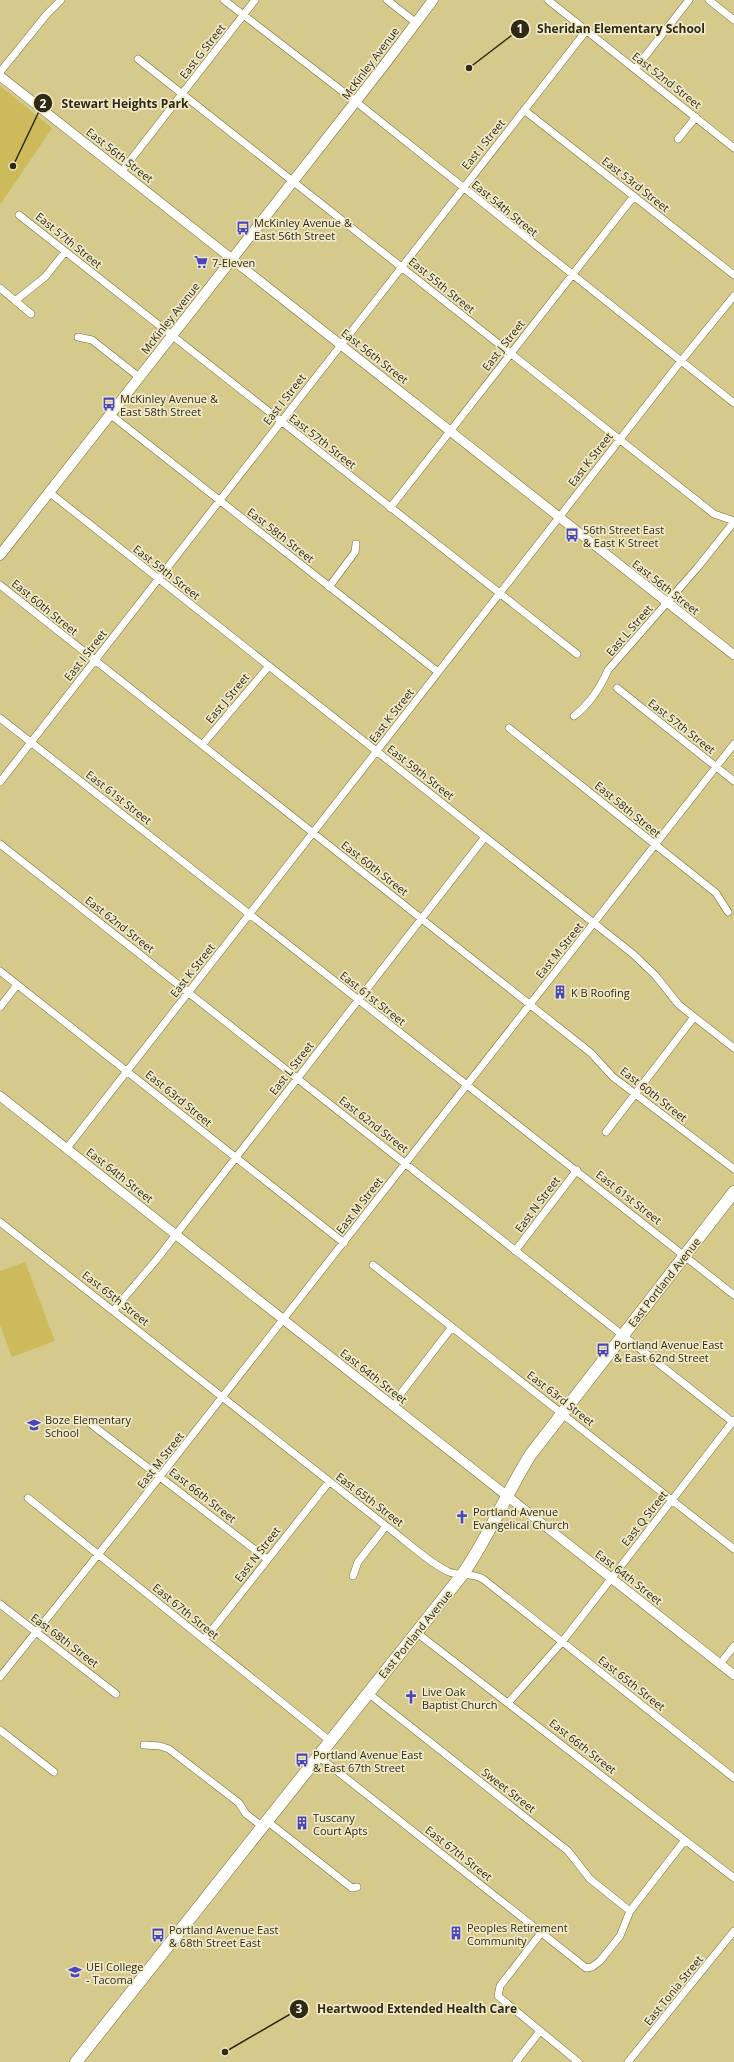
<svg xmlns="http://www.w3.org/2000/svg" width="734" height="2062" font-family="'Open Sans',sans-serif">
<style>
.green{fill:#cdba5b}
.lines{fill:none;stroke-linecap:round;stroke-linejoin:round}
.minor-casing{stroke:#776b2f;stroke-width:8}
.tertiary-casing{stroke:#776b2f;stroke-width:10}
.secondary-casing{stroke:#776b2f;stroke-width:11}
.primary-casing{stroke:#776b2f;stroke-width:13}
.minor{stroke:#fff;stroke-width:7}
.tertiary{stroke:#fff;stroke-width:9}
.secondary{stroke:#fff;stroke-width:10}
.primary{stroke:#fff;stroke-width:12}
.labels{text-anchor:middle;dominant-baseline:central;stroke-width:3.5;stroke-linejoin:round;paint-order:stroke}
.street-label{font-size:11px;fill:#2f2a11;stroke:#efe9ca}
.poi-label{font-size:11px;fill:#2f2a11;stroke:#efe9ca;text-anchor:start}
.leader{fill:none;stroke:#2f2a11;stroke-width:1.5}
.callout-dot{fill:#2f2a11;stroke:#efe9ca;stroke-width:1.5}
.mark-label{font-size:12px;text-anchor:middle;font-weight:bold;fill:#fff}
.callout-label{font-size:12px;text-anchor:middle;font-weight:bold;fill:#2f2a11;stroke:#efe9ca;stroke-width:3.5;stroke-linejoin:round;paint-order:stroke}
</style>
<rect width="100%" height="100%" fill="#d5c98b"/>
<!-- green -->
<path class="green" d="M0,86L52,128L0,205Z
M25,1262L55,1341L12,1357L0,1325V1271Z"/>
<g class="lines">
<!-- minor casing -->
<g class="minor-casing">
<path id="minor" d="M224,0L355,101L734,403
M387,0L415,22
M548,0L734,148
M709,0L734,20
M138,59L714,514L734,521
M635,69L689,0
M0,72L47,14L61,0
M524,110L734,275
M678,139L696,117
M122,171L255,0
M19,215L577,654
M0,288L31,314
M15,301L45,277L65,252
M78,337L92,340L139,377
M111,415L438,672
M49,492L633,954L655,975L679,1005L734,1048
M390,508L634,196
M0,585L591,1053L613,1077L734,1169
M329,587L355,552L356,544
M617,688L734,781
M574,716C590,704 600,688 608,670L698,567L734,522
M0,718L734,1295
M509,728L716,893L728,912
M202,745L269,666
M0,782L586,31
M0,844L734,1423
M0,971L344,1243
M0,1007L17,985
M606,1132L694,1017
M67,1148L681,361L734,296
M0,1222L386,1526C404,1539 428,1562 447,1571C458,1577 471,1572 483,1579L734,1778
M515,1251L577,1170
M373,1265L734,1549
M113,1311L157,1259L485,837
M394,1407L402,1392L452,1327
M87,1421L267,1559
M28,1498L330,1741
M353,1576L358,1562L386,1526
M0,1604L116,1694
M417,1633L734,1878
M204,1640L329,1482
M720,1664L734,1646
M0,1677L129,1516L734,744
M368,1693L568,1851L590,1879L630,1911
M508,1703L562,1642L734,1420
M0,1730L54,1772
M144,1745L160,1746L169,1749L239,1803L246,1814L263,1827
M318,1756L586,1968L592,1967L600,1961L620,1936L630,1911L685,1840
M267,1821L352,1888L357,1887
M541,1933L500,1986L498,1996L578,2062
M516,2062L540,2031
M628,2062L734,1931"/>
</g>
<!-- tertiary casing -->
<g class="tertiary-casing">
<path id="tertiary" d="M0,76L734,655
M0,1096L734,1675"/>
</g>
<!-- secondary casing -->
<g class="secondary-casing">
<path id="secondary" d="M0,555L385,64L433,0"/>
</g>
<!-- primary casing -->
<g class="primary-casing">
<path id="primary" d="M76,2062L462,1575C489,1537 506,1493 531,1454L734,1192"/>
</g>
<!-- minor -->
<use href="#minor" class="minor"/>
<!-- tertiary -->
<use href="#tertiary" class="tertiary"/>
<!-- secondary -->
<use href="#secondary" class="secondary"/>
<!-- primary -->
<use href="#primary" class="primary"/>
</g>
<!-- icons -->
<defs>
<g id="bus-bare" transform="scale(1.08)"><path d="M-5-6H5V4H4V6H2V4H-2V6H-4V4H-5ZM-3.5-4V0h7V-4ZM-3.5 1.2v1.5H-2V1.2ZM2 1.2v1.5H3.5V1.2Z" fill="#4945bb" stroke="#efe9ca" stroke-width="2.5" paint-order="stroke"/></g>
<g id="supermarket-bare" transform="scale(1.08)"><path d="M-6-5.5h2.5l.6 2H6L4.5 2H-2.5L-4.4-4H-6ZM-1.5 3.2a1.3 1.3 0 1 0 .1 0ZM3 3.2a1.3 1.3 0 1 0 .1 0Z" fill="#4945bb" stroke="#efe9ca" stroke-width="2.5" paint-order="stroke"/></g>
<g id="building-bare" transform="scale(1.08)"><path d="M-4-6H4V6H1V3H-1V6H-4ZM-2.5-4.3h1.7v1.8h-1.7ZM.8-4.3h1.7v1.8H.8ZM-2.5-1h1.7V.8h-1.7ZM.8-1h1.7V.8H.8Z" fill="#4945bb" stroke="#efe9ca" stroke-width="2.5" paint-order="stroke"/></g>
<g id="school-bare" transform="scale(1.08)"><path d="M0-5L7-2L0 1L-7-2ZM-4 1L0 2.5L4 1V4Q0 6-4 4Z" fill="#4945bb" stroke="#efe9ca" stroke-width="2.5" paint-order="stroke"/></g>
<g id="church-bare" transform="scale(1.08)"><path d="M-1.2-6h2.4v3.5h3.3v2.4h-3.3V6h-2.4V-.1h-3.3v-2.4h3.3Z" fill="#4945bb" stroke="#efe9ca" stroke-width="2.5" paint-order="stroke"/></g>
<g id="university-bare" transform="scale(1.08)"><path d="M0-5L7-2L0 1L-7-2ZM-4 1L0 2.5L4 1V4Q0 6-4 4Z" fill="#4945bb" stroke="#efe9ca" stroke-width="2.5" paint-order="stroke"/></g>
</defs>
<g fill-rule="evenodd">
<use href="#bus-bare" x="243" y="228"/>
<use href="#supermarket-bare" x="201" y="262"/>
<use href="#bus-bare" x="109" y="404"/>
<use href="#bus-bare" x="572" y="535"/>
<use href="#building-bare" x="560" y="992"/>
<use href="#bus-bare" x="603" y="1350"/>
<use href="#school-bare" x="34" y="1425"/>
<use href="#church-bare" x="462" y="1517"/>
<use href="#church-bare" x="411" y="1697"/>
<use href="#bus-bare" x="302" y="1760"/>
<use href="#building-bare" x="302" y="1823"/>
<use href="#building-bare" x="456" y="1933"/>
<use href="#bus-bare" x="158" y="1935"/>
<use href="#university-bare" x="75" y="1972"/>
</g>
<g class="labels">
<!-- street labels -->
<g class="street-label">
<text transform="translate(202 51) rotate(-52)">East G Street</text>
<text transform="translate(370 63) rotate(-53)">McKinley Avenue</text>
<text transform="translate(667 80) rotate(38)">East 52nd Street</text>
<text transform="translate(483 144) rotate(-51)">East I Street</text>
<text transform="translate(120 155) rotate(38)">East 56th Street</text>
<text transform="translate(636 184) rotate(38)">East 53rd Street</text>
<text transform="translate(505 208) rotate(39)">East 54th Street</text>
<text transform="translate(69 240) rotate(39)">East 57th Street</text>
<text transform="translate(442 285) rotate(39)">East 55th Street</text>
<text transform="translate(170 318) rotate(-52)">McKinley Avenue</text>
<text transform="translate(503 345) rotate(-52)">East J Street</text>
<text transform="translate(375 356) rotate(38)">East 56th Street</text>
<text transform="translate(284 399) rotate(-52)">East I Street</text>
<text transform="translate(323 441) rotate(38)">East 57th Street</text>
<text transform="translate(590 459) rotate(-52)">East K Street</text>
<text transform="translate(281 535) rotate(38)">East 58th Street</text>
<text transform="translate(167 572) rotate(38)">East 59th Street</text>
<text transform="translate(666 587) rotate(38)">East 56th Street</text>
<text transform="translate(45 607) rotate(39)">East 60th Street</text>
<text transform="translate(629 630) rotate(-49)">East L Street</text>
<text transform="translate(85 655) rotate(-52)">East I Street</text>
<text transform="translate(227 698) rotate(-50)">East J Street</text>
<text transform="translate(391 715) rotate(-52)">East K Street</text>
<text transform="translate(682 726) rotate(38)">East 57th Street</text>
<text transform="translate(421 772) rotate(38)">East 59th Street</text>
<text transform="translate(119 797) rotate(38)">East 61st Street</text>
<text transform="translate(628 809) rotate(39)">East 58th Street</text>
<text transform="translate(375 868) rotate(38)">East 60th Street</text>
<text transform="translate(120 924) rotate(38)">East 62nd Street</text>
<text transform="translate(559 950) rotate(-51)">East M Street</text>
<text transform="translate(192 970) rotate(-52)">East K Street</text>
<text transform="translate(373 998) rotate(38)">East 61st Street</text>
<text transform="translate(291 1068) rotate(-52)">East L Street</text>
<text transform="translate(654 1094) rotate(38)">East 60th Street</text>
<text transform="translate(179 1098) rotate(39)">East 63rd Street</text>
<text transform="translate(374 1124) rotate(38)">East 62nd Street</text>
<text transform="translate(120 1175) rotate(38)">East 64th Street</text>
<text transform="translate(629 1197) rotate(38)">East 61st Street</text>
<text transform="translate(537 1204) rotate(-53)">East N Street</text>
<text transform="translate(359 1205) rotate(-52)">East M Street</text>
<text transform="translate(664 1282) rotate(-52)">East Portland Avenue</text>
<text transform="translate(116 1298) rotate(38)">East 65th Street</text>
<text transform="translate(374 1376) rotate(38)">East 64th Street</text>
<text transform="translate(561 1398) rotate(38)">East 63rd Street</text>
<text transform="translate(160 1460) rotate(-52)">East M Street</text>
<text transform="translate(203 1495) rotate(38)">East 66th Street</text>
<text transform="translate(370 1499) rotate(37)">East 65th Street</text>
<text transform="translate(644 1518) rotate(-52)">East Q Street</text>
<text transform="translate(257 1554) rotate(-52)">East N Street</text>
<text transform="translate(629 1577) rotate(38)">East 64th Street</text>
<text transform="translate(186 1611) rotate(39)">East 67th Street</text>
<text transform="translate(415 1634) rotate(-51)">East Portland Avenue</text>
<text transform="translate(65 1640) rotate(37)">East 68th Street</text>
<text transform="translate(632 1683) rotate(38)">East 65th Street</text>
<text transform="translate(583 1746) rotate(38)">East 66th Street</text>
<text transform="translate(509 1790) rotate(38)">Sweet Street</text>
<text transform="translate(459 1853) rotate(38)">East 67th Street</text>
<text transform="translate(673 1990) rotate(-51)">East Tonia Street</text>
</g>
<!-- poi labels -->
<g class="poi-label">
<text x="254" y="222">McKinley Avenue &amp;<tspan x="254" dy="13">East 56th Street</tspan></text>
<text x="212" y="262">7-Eleven</text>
<text x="120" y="398">McKinley Avenue &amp;<tspan x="120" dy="13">East 58th Street</tspan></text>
<text x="583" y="529">56th Street East<tspan x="583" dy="13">&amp; East K Street</tspan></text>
<text x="571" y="992">K B Roofing</text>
<text x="614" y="1344">Portland Avenue East<tspan x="614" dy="13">&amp; East 62nd Street</tspan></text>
<text x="45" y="1419">Boze Elementary<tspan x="45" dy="13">School</tspan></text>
<text x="473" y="1511">Portland Avenue<tspan x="473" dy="13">Evangelical Church</tspan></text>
<text x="422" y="1691">Live Oak<tspan x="422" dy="13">Baptist Church</tspan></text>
<text x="313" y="1754">Portland Avenue East<tspan x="313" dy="13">&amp; East 67th Street</tspan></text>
<text x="313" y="1817">Tuscany<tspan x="313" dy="13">Court Apts</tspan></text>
<text x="467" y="1927">Peoples Retirement<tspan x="467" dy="13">Community</tspan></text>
<text x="169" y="1929">Portland Avenue East<tspan x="169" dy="13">&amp; 68th Street East</tspan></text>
<text x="86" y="1966">UEI College<tspan x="86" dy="13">- Tacoma</tspan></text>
</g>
</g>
<!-- callouts -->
<path class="leader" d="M469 68L520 29M13 166L43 103M225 2052L299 2009"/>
<g class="callout-dot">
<circle cx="469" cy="68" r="4"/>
<circle cx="13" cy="166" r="4"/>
<circle cx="225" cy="2052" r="4"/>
<circle cx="520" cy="29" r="10"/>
<circle cx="43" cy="103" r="10"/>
<circle cx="299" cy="2009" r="10"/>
</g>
<g class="mark-label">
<text x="520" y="33">1</text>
<text x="43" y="108">2</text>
<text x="299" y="2013">3</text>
</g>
<g class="callout-label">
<text x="621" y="33">Sheridan Elementary School</text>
<text x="125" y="108">Stewart Heights Park</text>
<text x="417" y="2013">Heartwood Extended Health Care</text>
</g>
</svg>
